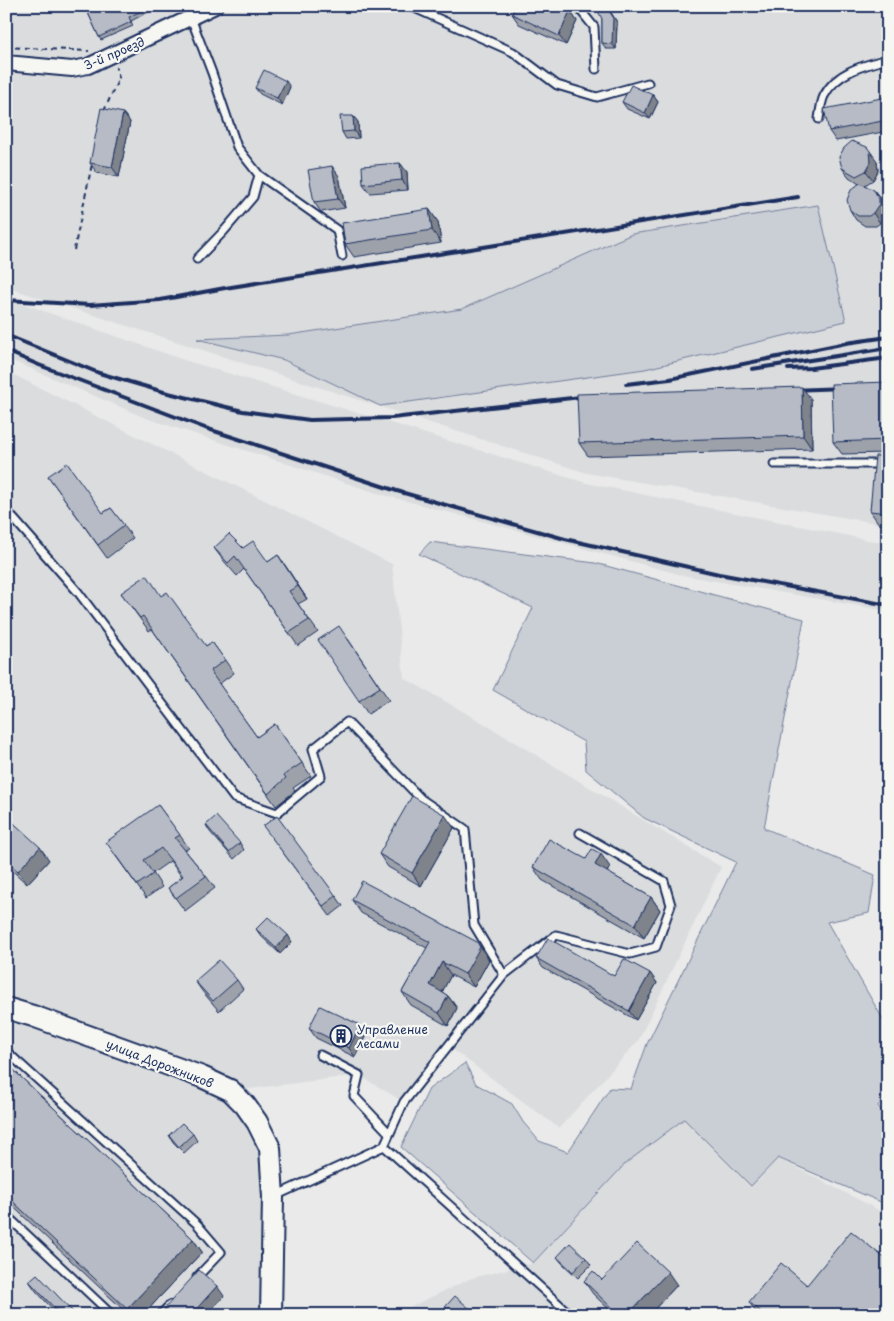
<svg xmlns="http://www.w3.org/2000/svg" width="894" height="1321" font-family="'Playpen Sans',sans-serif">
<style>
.built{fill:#dadcde}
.green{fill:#caced5;stroke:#727e9a}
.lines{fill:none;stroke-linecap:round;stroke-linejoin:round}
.lane-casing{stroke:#1b2f5e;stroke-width:11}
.street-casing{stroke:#1b2f5e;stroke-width:18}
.secondary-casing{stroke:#1b2f5e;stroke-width:24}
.path{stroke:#1b2f5e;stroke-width:2;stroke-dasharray:5 4;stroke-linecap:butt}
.lane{stroke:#f6f6f2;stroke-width:7}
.street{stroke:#f6f6f2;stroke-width:14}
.secondary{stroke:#f6f6f2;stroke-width:20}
.rail{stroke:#1b2f5e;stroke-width:4}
.wall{fill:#9da1aa;stroke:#1b2f5e}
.shaded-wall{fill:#7f838b;stroke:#1b2f5e}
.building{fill:#b6bbc6;stroke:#1b2f5e}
.labels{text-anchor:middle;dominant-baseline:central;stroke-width:4.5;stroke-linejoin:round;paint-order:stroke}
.street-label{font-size:12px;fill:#1b2f5e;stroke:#f6f6f2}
.poi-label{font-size:12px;fill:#1b2f5e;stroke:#f6f6f2;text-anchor:start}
</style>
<rect width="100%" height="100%" fill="#e9eae9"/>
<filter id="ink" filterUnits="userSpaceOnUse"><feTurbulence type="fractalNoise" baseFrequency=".02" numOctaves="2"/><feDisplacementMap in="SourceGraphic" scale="10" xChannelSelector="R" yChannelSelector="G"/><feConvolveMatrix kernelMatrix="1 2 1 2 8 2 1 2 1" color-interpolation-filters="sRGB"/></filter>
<g filter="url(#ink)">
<!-- built -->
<path class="built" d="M6,6H888V525L587,473L6,287Z
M6,298L184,360L586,483L888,544V611L682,575L377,493L146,418L6,358Z
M6,371L392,564L404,678L483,723L721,867L638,1041L559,1128L448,1046L404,1102L359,1075L231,1091L261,1154V1315H6Z
M684,1119L751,1186L778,1158L888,1215V1315H393L472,1278L533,1263L626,1163Z"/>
<!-- green -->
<path class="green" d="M818,205L846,321L645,369L380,406L284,360L197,339L288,335L462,309L632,234Z
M430,542L595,563L804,619L764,828L875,875L869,913L827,922L888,1028V1089L878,1106L888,1119V1205L778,1158L751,1186L684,1119L626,1163L533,1263L401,1147L429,1089L465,1063L476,1084L512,1104L523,1122L539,1141L568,1152L610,1088L631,1089L647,1044L736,862L644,818L586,770L584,742L493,690L533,608L419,554Z"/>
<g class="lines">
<!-- lane casing -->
<g class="lane-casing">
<path id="lane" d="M410,6L513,52L557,85L597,97L648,83
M577,6L594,27L596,69
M191,18L212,73L237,147L259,175L253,197L224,231L197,259
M819,119C820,112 821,102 824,96C836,72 864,65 888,59
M259,175L337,230L342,256
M774,464H888
M6,510L78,592L234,798L277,813L321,776L313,749L347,722L421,799L465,829L474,925L504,975L404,1102L384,1146
M504,975L556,935L630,954L656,947L671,905L664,881L580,833
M6,1051L197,1224L221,1252L197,1277
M320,1055L359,1075L354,1096L389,1133
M275,1196L384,1146L571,1315
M6,1215L112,1315
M160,1315L170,1305"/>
</g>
<!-- street casing -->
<g class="street-casing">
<path id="street" d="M6,63L72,69L88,66L215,6"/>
</g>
<!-- secondary casing -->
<g class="secondary-casing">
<path id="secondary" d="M6,1008L33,1016L202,1077L230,1090L245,1105L257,1122L270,1148L273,1197L271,1315"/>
</g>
<!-- path -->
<path class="path" d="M6,47L89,51
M104,111L119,78L116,67
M74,250L92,164"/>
<!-- lane -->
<use href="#lane" class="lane"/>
<!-- street -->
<use href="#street" class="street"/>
<!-- secondary -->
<use href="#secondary" class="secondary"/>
<!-- rail -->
<path class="rail" d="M6,300L90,305L160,300L225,288L798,197
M6,335L99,373L164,392L243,411L310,420L392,418L590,396
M6,351L39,365L205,428L397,491L565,539L719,574L888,605
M752,369L888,348
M788,369L811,368L888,358
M626,384L670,379L846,343L888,337
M790,390L845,388"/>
</g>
<!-- wall -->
<path class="wall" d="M85,6H155L156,8L131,21L133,26L101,40L99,37Z
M600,6H607L617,22L616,49H606L602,43V19Z
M570,11L577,21L566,45L519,24L512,14Z
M290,87L282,105L260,94L255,88Z
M653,95L658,102L650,119L627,109L622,102Z
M887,97L888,99V131L836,141L829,131Z
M123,113L130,122L119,177L97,173L90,163Z
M353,116L358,122L359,138L346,139L342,132Z
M877,161L878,171L873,180L865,185L881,199L886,209L885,214L880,223L876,226H865L856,220L850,210L859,184L849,177L842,168Z
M400,163L407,172L408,190L370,193L363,184Z
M339,176L345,208L321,212L314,202Z
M429,209L438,222L441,243L354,257L345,244Z
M888,382V453L842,454L833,442Z
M811,399L812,449L588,456L579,443Z
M888,454V525L879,524L870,511L881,456Z
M48,476L103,513L111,508L133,538L107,558Z
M214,548H243L268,562L278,555L307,599L298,604L318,632L298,646L244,569L237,576L223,560Z
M121,593L161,596L206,646L212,642L234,673L219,684L257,737L275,724L311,776L293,788L295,791L276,806L152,629L149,631Z
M348,639L389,700L368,714L359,701Z
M158,805L189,848L185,850L206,876L215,888L185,911L168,888L182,877L170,861L153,873L162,887L146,898L115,855Z
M6,816L49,860L27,884L6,865Z
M206,825L240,843L244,850L234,859L210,832Z
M454,828L421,886L388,867L379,854Z
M270,835L336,896L343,906L330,916Z
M586,859L610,867L607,872L651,897L660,910L644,938L542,880L533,867Z
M352,900L486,955L489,960L474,987L451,975L442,992L448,996L457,1008L448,1026L411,1005L402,992L427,948L361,913Z
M256,929L292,942L280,954L261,936Z
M536,958L614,976L650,973L657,983L636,1020L543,968Z
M237,980L243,989L219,1011L202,991L195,981Z
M360,1025L366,1035L355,1057L316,1038L309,1028Z
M6,1063L193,1239L202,1252L143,1315H129L6,1200Z
M193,1134L197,1141L184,1153L173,1142L169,1135Z
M6,1238L12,1246L6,1252Z
M557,1257L586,1258L591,1265L578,1278L562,1263Z
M602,1280L677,1285L649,1315H615L593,1294L584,1281Z
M29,1281L76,1315H58L36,1291Z
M807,1285L888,1315H758L749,1302Z"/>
<!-- shaded-wall -->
<path class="shaded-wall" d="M606,6L617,22L616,49L612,44Z
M570,11L577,21L566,45L559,36Z
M286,81L290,87L282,105L277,98Z
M653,95L658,102L650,119L645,113Z
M123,113L130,122L119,177L112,167Z
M353,116L358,122L359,138L354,131Z
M870,151L877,161L878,171L873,180L866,171Z
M400,163L407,172L408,190L402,180Z
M332,166L339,176L345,208L338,199Z
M874,190L881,199L886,209L885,214L880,223L873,213Z
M429,209L438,222L441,243L432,230Z
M802,387L811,399L812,449L803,436Z
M278,555L287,568L307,599L298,586Z
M445,815L454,828L421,886L412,873Z
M40,847L49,860L27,884L18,871Z
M601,854L610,867L604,877L595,865Z
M651,897L660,910L644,938L635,925Z
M288,935L292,942L280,954L276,948Z
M477,942L489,960L474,987L465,974Z
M442,962L451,975L439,998L430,985Z
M650,973L657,983L636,1020L629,1011Z
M448,996L457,1008L448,1026L439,1013Z
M360,1025L366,1035L355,1057L349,1048Z
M193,1239L202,1252L143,1315H131L127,1309Z
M668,1272L677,1285L649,1315H637L633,1309Z
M217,1286L224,1296L207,1315H191Z"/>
<!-- building -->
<path class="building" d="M85,6H151L129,17L131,22L99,37Z
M515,6H560L570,11L559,36L512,14Z
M602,6H606L613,17L612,44L602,43V19L597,9Z
M264,70L286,81L277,98L255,88Z
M631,85L653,95L645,113L622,102Z
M887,97L888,103V120L829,131L824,109Z
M101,108L123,113L112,167L90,163Z
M340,116H353L354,131L342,132Z
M852,141L867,147L870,151L871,162L866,171L856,176L842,168L839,157L844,148Z
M400,163L402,180L363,184L362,166Z
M332,166L338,199L314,202L308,170Z
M860,183L874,190L879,199V204L873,213L869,216H858L850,210L847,200L851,190Z
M429,209L432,230L345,244L342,223Z
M888,382V440L833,442L831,384Z
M802,387L803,436L579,443L577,394Z
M884,453L888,454V513L870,511L875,456H881Z
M67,463L103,513L111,508L124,525L98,545L48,476Z
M229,534L243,548L253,541L268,562L278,555L298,586L289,591L309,620L289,633L235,556L228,563L214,548Z
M147,575L161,596L167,592L206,646L212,642L225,660L210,671L257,737L275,724L302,763L284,775L286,778L268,794L143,616L140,618L121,593Z
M339,626L380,687L359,701L318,640Z
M412,796L445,815L412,873L379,854Z
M158,805L180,835L175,838L206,876L176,898L168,888L183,876L161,848L144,860L153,874L137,885L106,842Z
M6,816L40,847L18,871L6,861Z
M216,816L240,843L229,852L206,825Z
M277,816L336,896L323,906L263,826Z
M549,839L586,859L592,849L601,854L595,865L651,897L635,925L533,867Z
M362,881L477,942L480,947L465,974L442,962L430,985L448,996L439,1013L402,992L430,942L352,900Z
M268,917L288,935L276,948L256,929Z
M548,938L614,976L624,959L650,973L629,1011L536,958Z
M219,960L237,980L213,1001L195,981Z
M320,1006L360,1025L349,1048L309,1028Z
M6,1063L193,1239L127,1309L6,1195Z
M182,1123L193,1134L179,1147L169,1135Z
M851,1231L888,1261V1315H765L749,1302L781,1263L807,1285Z
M570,1243L586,1258L573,1272L557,1257Z
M637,1243L668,1272L633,1309L639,1315H619L584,1281L593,1271L602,1280Z
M199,1270L217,1286L191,1315H170L164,1309Z
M37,1274L76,1315H61L29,1281Z
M455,1296L477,1315H438Z"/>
</g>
<!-- icons -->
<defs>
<g id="building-ring" transform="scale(1.125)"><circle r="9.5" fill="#f6f6f2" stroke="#1b2f5e" stroke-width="1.5"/><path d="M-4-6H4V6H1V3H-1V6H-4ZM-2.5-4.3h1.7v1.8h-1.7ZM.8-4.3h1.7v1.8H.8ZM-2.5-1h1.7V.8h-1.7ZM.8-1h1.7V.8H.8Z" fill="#1b2f5e"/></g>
</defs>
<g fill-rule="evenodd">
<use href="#building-ring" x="341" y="1036"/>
</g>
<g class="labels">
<!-- street labels -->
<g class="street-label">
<text transform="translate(114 53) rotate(-23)">3-й проезд</text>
<text transform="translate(160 1063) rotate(21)">улица Дорожников</text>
</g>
<!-- poi labels -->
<g class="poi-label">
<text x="357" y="1029">Управление<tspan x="357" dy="14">лесами</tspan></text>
</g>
</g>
<!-- margin -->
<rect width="894" height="1321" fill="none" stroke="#f6f6f2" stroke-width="25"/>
<rect x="12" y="12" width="869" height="1296" fill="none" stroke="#1b2f5e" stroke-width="2" filter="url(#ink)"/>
</svg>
